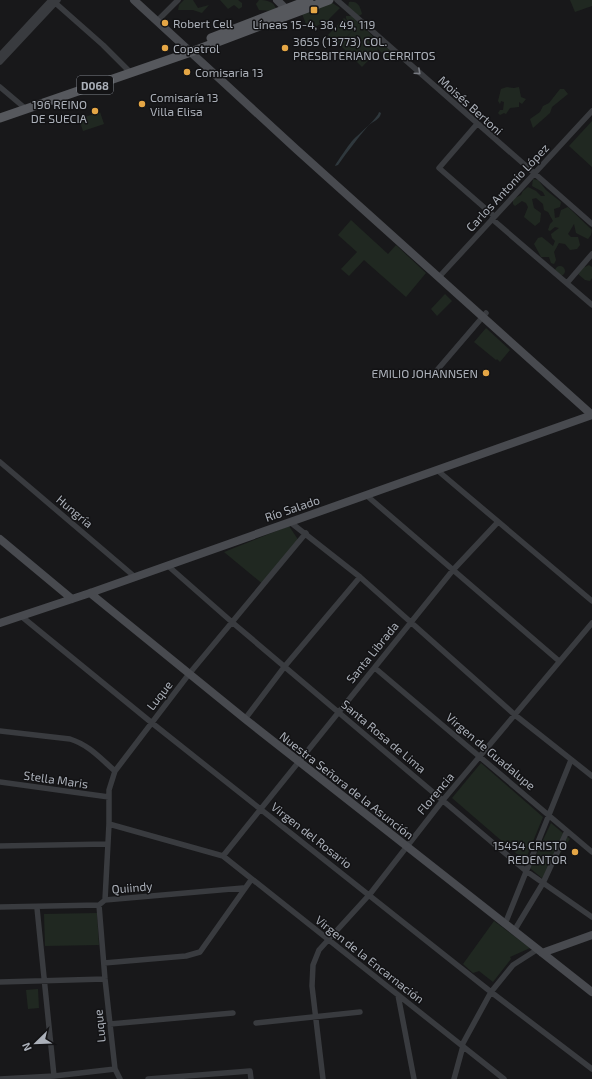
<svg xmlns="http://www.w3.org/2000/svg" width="592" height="1079" font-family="'Exo 2',sans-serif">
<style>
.green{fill:#202821}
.water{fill:#2f383d}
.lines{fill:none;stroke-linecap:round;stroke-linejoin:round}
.street{stroke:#393b3f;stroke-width:5.5}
.secondary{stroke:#484a4f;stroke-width:8}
.primary{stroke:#56585d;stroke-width:9}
.oneway{stroke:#787b82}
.poi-dot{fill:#e5a645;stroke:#131315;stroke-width:1.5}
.labels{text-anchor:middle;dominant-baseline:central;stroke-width:3;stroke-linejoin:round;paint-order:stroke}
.shield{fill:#131315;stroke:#7d8188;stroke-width:1}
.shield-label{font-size:11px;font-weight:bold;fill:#abb0b9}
.poi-label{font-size:12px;fill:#abb0b9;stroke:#131315;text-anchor:start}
.street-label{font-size:12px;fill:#abb0b9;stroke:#131315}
</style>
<rect width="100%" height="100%" fill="#18181a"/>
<!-- green -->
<path class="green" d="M184,0H193L198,8L209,5L202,13L193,10H178L179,5Z
M220,0H238L242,3V7L239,9L234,5L228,9Z
M259,0C266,0 273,1 276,8L273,11L259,10L256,4Z
M570,0H592V6L575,12Z
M331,2L340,8L329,19L330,24L324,27L320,24L314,28L306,24L302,14Z
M349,2C358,1 360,6 362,14L357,17L358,21L377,41L389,48L394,56L393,59L386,57L377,48L378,50L362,67L351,56L366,39L351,56L340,45L355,28L339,45L328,35L344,18L348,22L346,18V16H351L348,7Z
M507,87L514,88L519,87L521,97L526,99L522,104L519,102V107L510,108L506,114L504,113L500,115L498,113L500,110H503L504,102L501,101L500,104L498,101L501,89Z
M560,89H564L568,94L552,107L550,113L533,128L530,119L540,112L543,106L549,103Z
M100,112L104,124L83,131L79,119Z
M592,121V167L569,146Z
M533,179L538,180L546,190L561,202L560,207L554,209L555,218L559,217L561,210L568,207L592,230L591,235L588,239L576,233L574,224L568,234L571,237H578L580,245L577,249L570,250L565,244L559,243L554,252L556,260L554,264L551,263L549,257H541L534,244L538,238L542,237L553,246L555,241L552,238L551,234L559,228L555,227L550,231L548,230L550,224L553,221L548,212L544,210L543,204L536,198L532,199L534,208L541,213L540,222L535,226L524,217L528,207L526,203L522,201L515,206L513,204V199L521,195L523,191L528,187L536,191L541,196H545L543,192L532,186Z
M351,220L388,254L396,245L426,273L406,297L364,260L349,276L341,269L357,252L338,235Z
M585,263V267L589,265L592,267V278L590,281L585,280L578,274Z
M555 271a5 5 0 1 1 10 0a5 5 0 1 1-10 0Z
M445,294L452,301L437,316L431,309Z
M486,328L510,350L500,362L497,359L496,360L474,342Z
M289,526L299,541L264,585L224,552Z
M481,763L543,817L525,861L452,798Z
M551,823L570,839L543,879L530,868Z
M97,913L99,945L45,946L44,914Z
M494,921L530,948L510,957L511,959L493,982L479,971L473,973L463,964Z
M38,989L39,1008L28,1009L26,990Z"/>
<!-- water -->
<path class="water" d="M379,112L381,113C380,120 373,121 368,126C357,139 348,151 338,165L335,166C337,162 350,143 353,140C359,134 378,118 379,112Z"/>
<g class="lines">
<!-- street -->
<path class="street" d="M52,0L103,45L131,73
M337,0L592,224
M157,21L178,0
M0,55L51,0
M0,62L58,0
M0,87L26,109
M477,124L439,168L494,216
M492,219L592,305
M439,277L592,111
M567,283L592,254
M432,376L486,313
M0,462L135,577
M437,470L592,601
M366,495L559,661
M290,522L360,577L515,715L592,776
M167,565L233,623L526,871L592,917
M21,616L152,723L491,992L592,1069
M375,668L592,852
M245,719L285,666L360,577
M0,731L70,739C89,745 100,758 115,771
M0,782L109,797
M109,824L223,856L504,1079
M0,846L107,844
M223,856L453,570L498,522
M105,900L109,824V790L115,771L189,674L306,533
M99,905L105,979L115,1069L120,1079
M0,907L99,905L105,900L243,888
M37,908L54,1076
M505,924L571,760
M514,931L543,883L567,831
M104,963L186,956L200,952L251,880
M0,982L105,979
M398,995L414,1079
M256,1023L360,1012
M110,1024L233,1013
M462,1045L491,992L513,965L538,949
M0,1079L54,1076L115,1069
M148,1079L250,1071L251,1079
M323,1079L312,986L313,965L319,950L370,894L443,800L592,623
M454,1079L463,1046"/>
<!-- secondary -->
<path class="secondary" d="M134,0L296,149L592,415
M277,0L290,13
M0,539L72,599
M90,593L245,719L592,992
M0,623L90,593L592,415
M542,953L592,935"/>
<!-- primary -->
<path class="primary" d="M211,38L309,0
M0,118L191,52L329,0"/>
</g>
<!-- one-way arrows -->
<defs><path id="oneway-chevron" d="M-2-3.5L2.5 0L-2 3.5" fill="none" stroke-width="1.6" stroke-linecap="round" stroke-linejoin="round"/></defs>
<use class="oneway" href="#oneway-chevron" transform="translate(418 72) rotate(42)"/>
<!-- markers -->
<g class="poi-dot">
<rect x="310" y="6" width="8" height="8" rx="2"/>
<circle cx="165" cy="23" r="4"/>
<circle cx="165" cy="48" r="4"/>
<circle cx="285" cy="48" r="4"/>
<circle cx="187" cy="72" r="4"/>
<circle cx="142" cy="104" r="4"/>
<circle cx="95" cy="111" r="4"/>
<circle cx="486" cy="373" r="4"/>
<circle cx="575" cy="852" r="4"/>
</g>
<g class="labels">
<!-- shield labels -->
<rect class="shield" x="77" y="76" width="36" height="18" rx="3"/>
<g class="shield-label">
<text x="95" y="85">D068</text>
</g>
<!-- poi labels -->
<g class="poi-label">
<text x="173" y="23">Robert Cell</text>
<text x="314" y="24" text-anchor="middle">Líneas 15-4, 38, 49, 119</text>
<text x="293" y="41">3655 (13773) COL.<tspan x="293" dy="14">PRESBITERIANO CERRITOS</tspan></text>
<text x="173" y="48">Copetrol</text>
<text x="195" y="72">Comisaria 13</text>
<text x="150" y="97">Comisaría 13<tspan x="150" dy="14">Villa Elisa</tspan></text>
<text x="87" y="104" text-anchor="end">196 REINO<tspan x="87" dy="14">DE SUECIA</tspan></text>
<text x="478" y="373" text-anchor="end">EMILIO JOHANNSEN</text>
<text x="567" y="845" text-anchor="end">15454 CRISTO<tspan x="567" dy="14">REDENTOR</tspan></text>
</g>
<!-- street labels -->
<g class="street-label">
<text transform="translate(471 105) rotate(42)">Moisés Bertoni</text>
<text transform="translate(507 187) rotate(-47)">Carlos Antonio López</text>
<text transform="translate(292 508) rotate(-19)">Río Salado</text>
<text transform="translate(75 511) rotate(40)">Hungría</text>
<text transform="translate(372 652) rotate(-51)">Santa Librada</text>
<text transform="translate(159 695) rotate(-52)">Luque</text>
<text transform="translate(384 736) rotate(40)">Santa Rosa de Lima</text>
<text transform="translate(491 751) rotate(40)">Virgen de Guadalupe</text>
<text transform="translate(56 779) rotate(8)">Stella Maris</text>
<text transform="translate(347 785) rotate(38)">Nuestra Señora de la Asunción</text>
<text transform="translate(435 793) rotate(-50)">Florencia</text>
<text transform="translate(312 835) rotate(38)">Virgen del Rosario</text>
<text transform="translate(132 887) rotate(-5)">Quiindy</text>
<text transform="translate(370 959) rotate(38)">Virgen de la Encarnación</text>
<text transform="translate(99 1026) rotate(-96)">Luque</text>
</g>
</g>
<!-- north arrow -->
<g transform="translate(36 1043) rotate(247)" stroke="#131315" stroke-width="3" paint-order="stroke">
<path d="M0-3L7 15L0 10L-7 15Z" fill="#abb0b9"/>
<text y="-6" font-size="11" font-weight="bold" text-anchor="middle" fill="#abb0b9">N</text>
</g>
</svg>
